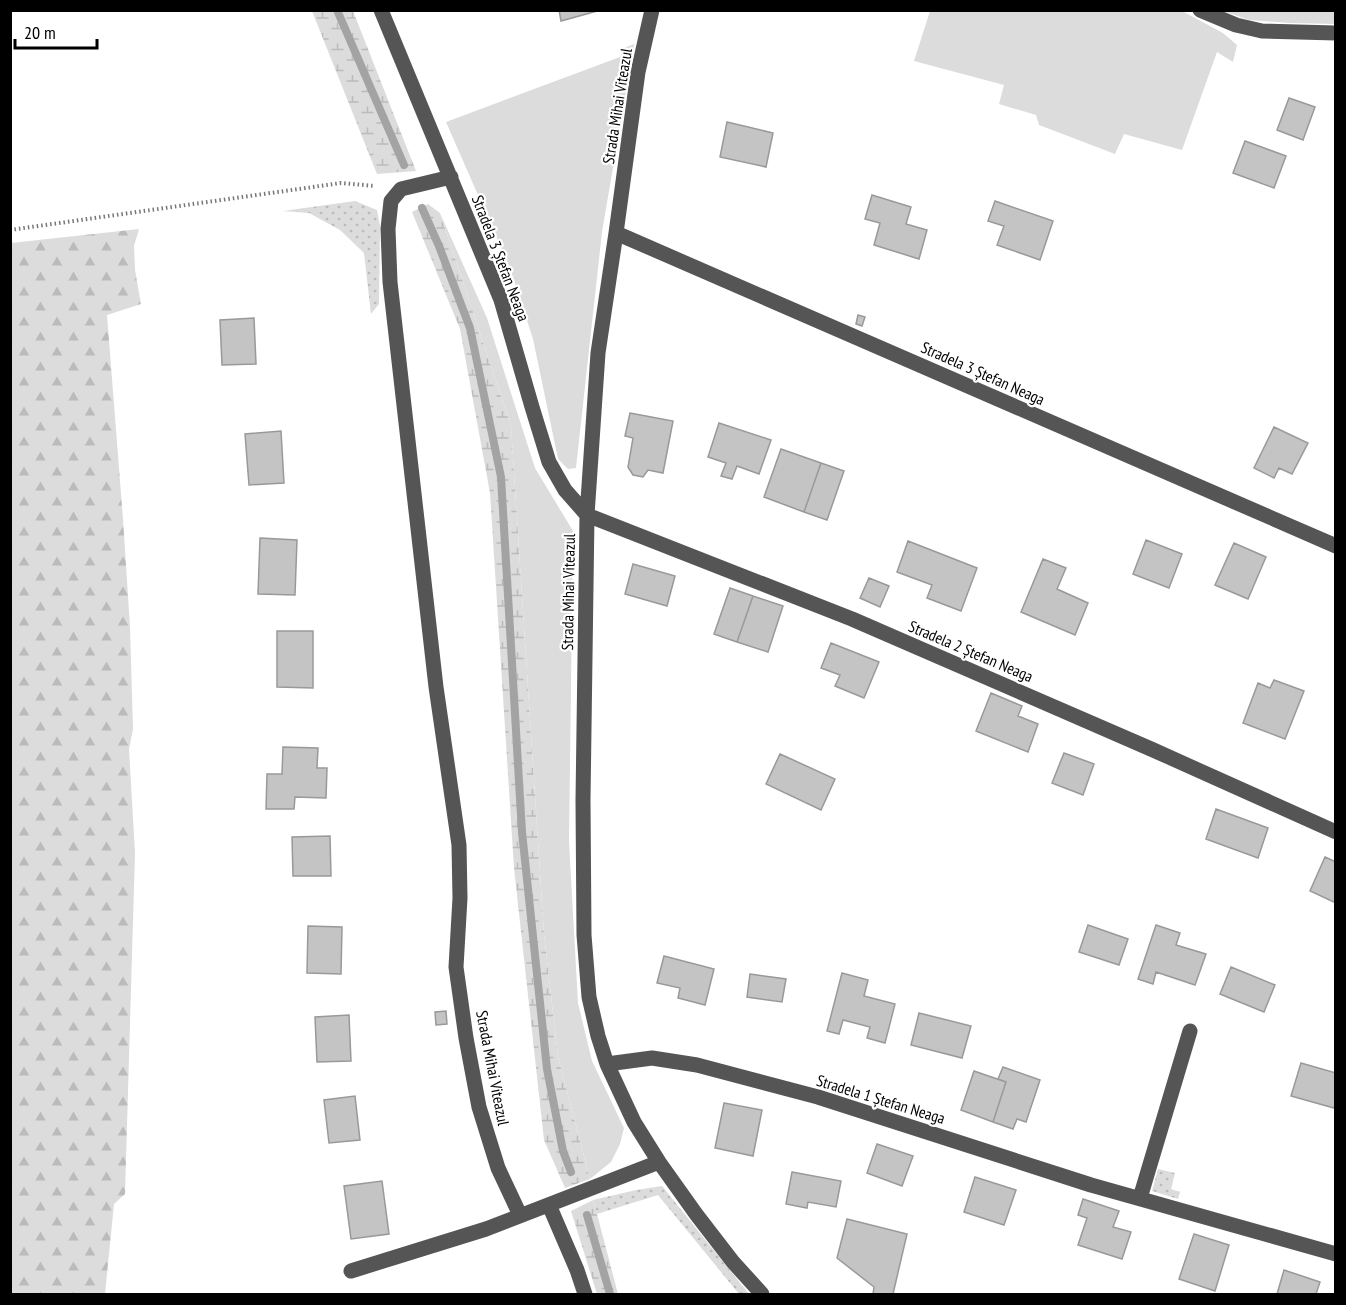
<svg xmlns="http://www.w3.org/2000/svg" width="1346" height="1305" font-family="'PT Sans Narrow',sans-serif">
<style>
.grass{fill:#dcdcdc}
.forest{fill:url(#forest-firs)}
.wetland{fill:url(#wetland-marsh)}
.garden{fill:url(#garden-dots)}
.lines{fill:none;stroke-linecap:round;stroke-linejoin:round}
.stream{stroke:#a3a3a3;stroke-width:8}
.building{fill:#c4c4c4;stroke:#999;stroke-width:1.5}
.path{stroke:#777;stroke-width:4;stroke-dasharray:1.5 3;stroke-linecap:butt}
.minor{stroke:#555;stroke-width:15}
.labels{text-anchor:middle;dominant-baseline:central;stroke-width:4.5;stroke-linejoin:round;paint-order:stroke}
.street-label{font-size:16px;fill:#000;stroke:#fff}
</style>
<defs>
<pattern id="forest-firs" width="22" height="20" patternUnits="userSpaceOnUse" patternTransform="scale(1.5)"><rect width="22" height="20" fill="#dcdcdc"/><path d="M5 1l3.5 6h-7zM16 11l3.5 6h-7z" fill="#bbb"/></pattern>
<pattern id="wetland-marsh" width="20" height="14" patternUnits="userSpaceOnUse" patternTransform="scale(1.5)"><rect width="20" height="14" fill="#dcdcdc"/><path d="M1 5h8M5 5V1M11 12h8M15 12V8" fill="none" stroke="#bbb"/></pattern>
<pattern id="garden-dots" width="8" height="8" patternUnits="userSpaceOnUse" patternTransform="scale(1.5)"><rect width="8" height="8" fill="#dcdcdc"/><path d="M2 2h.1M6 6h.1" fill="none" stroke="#bbb" stroke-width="1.8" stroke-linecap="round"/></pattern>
</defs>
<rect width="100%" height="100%" fill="#fff"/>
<!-- grass -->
<path class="grass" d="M930,11H1182L1223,33L1237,45L1233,62L1217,52L1182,150L1124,134L1115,154L1039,125L1036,115L999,104L1004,85L914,61Z
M1223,11H1335V24L1290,23L1249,20Z
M634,44L602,232L576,468L568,469L558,459L533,339L510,268L446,122L620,57L624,48Z
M440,213L487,318L535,468L573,531L569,842L578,1003L592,1061L624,1128L620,1144L611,1162L590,1179L558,1057L544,934L511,426Z"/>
<!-- forest -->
<path class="forest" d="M139,229L134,246L135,270L141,304L107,315L123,519L130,627L133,729L129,749L135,853L125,1194L114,1204L105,1294H11V243Z"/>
<!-- wetland -->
<path class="wetland" d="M312,11H353L416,171L377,174Z
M428,204L440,213L511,426L544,934L558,1057L590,1179L565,1188L544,1140L514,868L490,493L460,329L412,212Z
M593,1200L597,1214L618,1294H597L571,1211Z"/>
<!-- garden -->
<path class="garden" d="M355,201L377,210L380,226L379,304L371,314L364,253L340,230L309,213L283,211Z
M1158,1169L1175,1173L1171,1189L1180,1192L1178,1199L1152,1191Z
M662,1186L749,1294H739L658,1195L597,1214L593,1200L636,1190Z"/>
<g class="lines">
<!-- stream -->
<path class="stream" d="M337,10L404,165
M422,208L439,246L470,328L501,477L522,832L547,1069L563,1151L571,1172
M587,1215L610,1294"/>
</g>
<!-- building -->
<path class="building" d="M559,10H601L561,21Z
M1289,98L1315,107L1303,140L1277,130Z
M727,122L773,133L766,167L720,157Z
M1245,141L1286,156L1274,188L1233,173Z
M872,195L911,207L906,224L927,230L919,259L874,245L880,223L865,219Z
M995,201L1053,221L1040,260L997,245L1004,226L988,221Z
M858,315L865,317L862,326L856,324Z
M254,318L256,364L222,365L220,320Z
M630,413L673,421L663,473L648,470L643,477L633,475L628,467L633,438L625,436Z
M719,423L771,440L759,474L737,466L732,479L721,476L726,463L708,457Z
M1274,427L1308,443L1292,474L1279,468L1274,478L1254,468Z
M281,431L284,483L249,485L245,434Z
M781,449L821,463L804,512L764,497Z
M821,463L844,471L827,520L804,512Z
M260,538L297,540L295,595L258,594Z
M1146,540L1182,554L1169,588L1133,574Z
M908,541L977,568L961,611L927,598L932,585L897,572Z
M1234,543L1266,557L1248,599L1215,585Z
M1043,559L1066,568L1057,589L1088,603L1075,635L1021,612Z
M633,564L675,576L667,606L625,594Z
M869,578L889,586L880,607L860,598Z
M730,588L753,596L737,642L714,634Z
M753,596L783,606L768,652L737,642Z
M277,631H313V688L277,687Z
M831,643L879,662L864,698L835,686L840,675L821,668Z
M1274,680L1304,691L1285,739L1243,723L1258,683L1270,688Z
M991,693L1022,706L1018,716L1038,724L1028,752L976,731Z
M283,747L318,748L317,768H327L326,798L295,797L294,809H266L267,774H282Z
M1064,753L1094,764L1083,795L1052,783Z
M780,754L835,779L821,810L766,784Z
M1216,809L1268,828L1258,858L1206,839Z
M330,836L331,876H293L292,837Z
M1325,857L1336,862V903L1310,891Z
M1088,925L1128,939L1119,965L1079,952Z
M1156,925L1180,933L1176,945L1206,954L1195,985L1156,972L1153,984L1138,979Z
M308,926L342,927L341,974L307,973Z
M664,956L714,969L705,1005L678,998L680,988L657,983Z
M1231,967L1275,985L1264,1012L1220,994Z
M842,973L868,980L864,996L895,1004L885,1043L867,1038L870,1027L843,1020L839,1034L827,1031Z
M750,974L786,979L782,1002L747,997Z
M446,1011L447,1024L436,1025L435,1012Z
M919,1013L971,1026L962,1058L911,1045Z
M349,1015L351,1061L317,1062L315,1017Z
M1301,1063L1336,1073V1103L1334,1108L1291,1096Z
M1003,1067L1040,1080L1026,1122L1017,1119L1013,1129L993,1122L1006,1082L998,1079Z
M974,1071L1006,1082L993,1122L961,1110Z
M355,1096L360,1140L329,1143L324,1100Z
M724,1103L762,1110L753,1156L715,1148Z
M877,1144L913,1156L902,1186L867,1173Z
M792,1172L841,1181L836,1207L808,1202L807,1208L786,1204Z
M975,1177L1016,1190L1004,1225L964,1212Z
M382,1181L389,1234L351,1239L344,1186Z
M1083,1199L1119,1211L1113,1227L1131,1232L1122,1259L1078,1245L1087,1218L1078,1215Z
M847,1219L907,1234L893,1294H873L874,1287L837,1258Z
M1194,1234L1229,1245L1215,1291L1179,1279Z
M1284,1270L1320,1282L1316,1294H1277Z"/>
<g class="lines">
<!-- path -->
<path class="path" d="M10,230L341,183L375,186"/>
<!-- minor -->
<path class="minor" d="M381,10L501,300L532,407L549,462L565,490L587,515L852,619L1151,749L1336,832
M652,10L638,72L616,233L598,353L587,515L583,800L584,935L589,997L598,1036L607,1064L634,1122L659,1162L696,1214L733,1262L762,1294
M1200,10L1236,25L1262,31L1336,33
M451,177L401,189L391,201L388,229L390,282L436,687L459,845L460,898L456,967L466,1038L479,1107L498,1168L520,1215
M616,233L1336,546
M607,1064L652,1058L697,1065L818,1097L1091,1185L1336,1254
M1140,1198L1190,1031
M549,1205L577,1270L585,1294
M351,1271L486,1229L659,1162"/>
</g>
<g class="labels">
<!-- street labels -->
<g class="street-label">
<text transform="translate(617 106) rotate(-81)">Strada Mihai Viteazul</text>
<text transform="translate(501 258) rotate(69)">Stradela 3 Ștefan Neaga</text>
<text transform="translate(983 373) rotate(24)">Stradela 3 Ștefan Neaga</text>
<text transform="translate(568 592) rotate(-89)">Strada Mihai Viteazul</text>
<text transform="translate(971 651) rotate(23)">Stradela 2 Ștefan Neaga</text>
<text transform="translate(493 1068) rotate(79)">Strada Mihai Viteazul</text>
<text transform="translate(881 1099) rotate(17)">Stradela 1 Ștefan Neaga</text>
</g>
</g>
<!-- border -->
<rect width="1346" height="1305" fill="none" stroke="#000000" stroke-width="24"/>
<!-- scale -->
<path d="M15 39v9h82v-9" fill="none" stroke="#000000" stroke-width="3"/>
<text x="24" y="39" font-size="18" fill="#000000" stroke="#ffffff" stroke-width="4.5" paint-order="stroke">20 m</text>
</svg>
